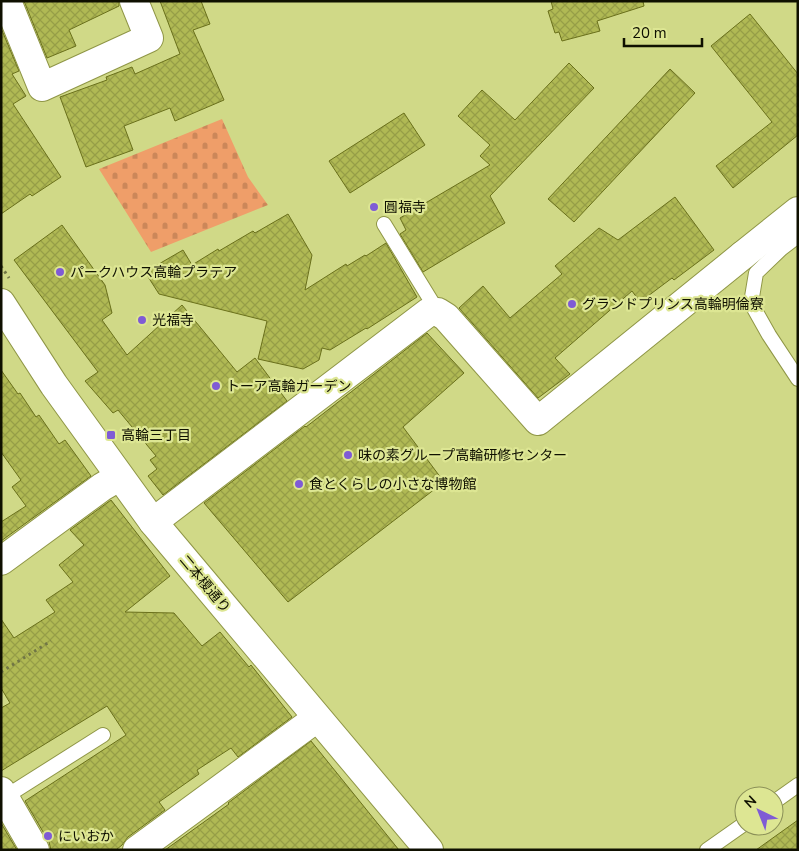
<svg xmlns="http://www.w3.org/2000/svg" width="799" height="851" font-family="'Nunito Sans','Noto Sans JP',sans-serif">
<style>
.cemetery{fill:url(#cemetery-stones)}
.building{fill:url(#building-cross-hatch);stroke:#6a701b}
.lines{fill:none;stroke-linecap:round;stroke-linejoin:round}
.service-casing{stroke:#8f9646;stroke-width:16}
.minor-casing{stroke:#8f9646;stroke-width:30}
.tertiary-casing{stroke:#8f9646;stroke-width:30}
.path{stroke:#717645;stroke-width:3;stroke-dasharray:2.5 4;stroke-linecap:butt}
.service{stroke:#fff;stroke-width:14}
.minor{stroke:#fff;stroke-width:28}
.tertiary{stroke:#fff;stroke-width:28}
.poi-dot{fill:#7f5bd5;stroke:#dde693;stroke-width:2}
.labels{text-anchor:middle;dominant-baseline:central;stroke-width:4.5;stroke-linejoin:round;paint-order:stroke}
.poi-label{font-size:14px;fill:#0f1000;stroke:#dde693;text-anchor:start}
.street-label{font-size:14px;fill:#0f1000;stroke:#dde693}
</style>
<defs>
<pattern id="cemetery-stones" width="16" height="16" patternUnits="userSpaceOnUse" patternTransform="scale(1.25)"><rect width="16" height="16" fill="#ef9e69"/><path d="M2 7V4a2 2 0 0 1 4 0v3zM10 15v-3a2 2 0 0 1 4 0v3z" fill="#cc8759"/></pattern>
<pattern id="building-cross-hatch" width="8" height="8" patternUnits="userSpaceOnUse" patternTransform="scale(1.25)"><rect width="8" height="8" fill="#b0b954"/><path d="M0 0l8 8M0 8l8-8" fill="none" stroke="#969e47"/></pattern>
</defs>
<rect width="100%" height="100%" fill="#d0d987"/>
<!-- cemetery -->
<path class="cemetery" d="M222,119L248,177L268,205L151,252L99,169Z"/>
<!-- building -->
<path class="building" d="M24,1H119V6L69,30L76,46L47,58Z
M160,1H201L210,24L193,30L224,100L175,121L170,108L124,126L133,150L86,167L60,97L107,80L106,77L132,67L135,74L180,54Z
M551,1H643L644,6L597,21L600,31L562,41L559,32L555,33L548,11L553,9Z
M750,14L798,74V135L733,188L716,166L772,122L711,46Z
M1,28L19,71L12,74L26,96L13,104L61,177L32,196L30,194L1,214Z
M569,63L594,88L490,196L505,223L423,272L400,234L406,230L400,218L490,165L480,156L490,145L458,116L482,90L515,120Z
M670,69L695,93L574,222L548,199Z
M404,113L425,145L350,193L329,161Z
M675,197L714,250L674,280L672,278L640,302L632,291L555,358L570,374L538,398L459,308L483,286L510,318L562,274L555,266L599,228L618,240Z
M288,214L312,255L305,290L346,264L347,266L365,255L366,256L386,243L417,297L367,329L366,328L330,350L322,348L319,360L303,369L258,359L267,321L159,294L145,272L183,250L192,265L218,249L219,251L253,231L255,233Z
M62,225L105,285L112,313L102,320L127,355L182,305L237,372L255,358L287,401L163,495L148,476L157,469L150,460L156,456L118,410L113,413L85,381L98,372L14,260Z
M427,333L464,373L403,427L444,482L288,602L204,503L305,426L306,427Z
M1,370L18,394L20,393L36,417L39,415L59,444L65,440L91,476L1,541V522L26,506L12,487L21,480L1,452Z
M111,500L170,576L125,612L174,613L202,646L220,632L249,667L251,665L292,717L238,757L231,748L197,770L199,774L159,802L165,810L128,837L122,845L116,850H51L49,842L25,801L126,735L107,706L1,771V708L10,703L1,688V619L14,638L55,612L46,600L73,582L59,565L84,545L70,530Z
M311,741L399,850H165L229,804L228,803Z
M798,820V850H756Z
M1,823L17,850H1Z"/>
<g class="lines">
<!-- service casing -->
<g class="service-casing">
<path id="service" d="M384,224L438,312
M798,236L781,249L756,273L751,303L769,335L798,379
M5,797L103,735
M774,802L798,785
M707,850L744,824"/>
</g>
<!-- minor casing -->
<g class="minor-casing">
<path id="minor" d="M7,1L42,87L149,38L134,1
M153,522L429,312H438L446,317L538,421L743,255
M1,561L102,487L119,477
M1,791L35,850
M137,850L317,718"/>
</g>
<!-- tertiary casing -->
<g class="tertiary-casing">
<path id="tertiary" d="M743,255L798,211
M1,303L54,385L153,522L429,850"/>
</g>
<!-- path -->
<path class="path" d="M1,266L9,278
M1,672L51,641"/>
<!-- service -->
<use href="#service" class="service"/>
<!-- minor -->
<use href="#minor" class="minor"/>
<!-- tertiary -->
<use href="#tertiary" class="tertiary"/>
</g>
<!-- markers -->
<g class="poi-dot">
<circle cx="374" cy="207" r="5"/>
<circle cx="60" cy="272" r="5"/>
<circle cx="572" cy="304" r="5"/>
<circle cx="142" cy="320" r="5"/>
<circle cx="216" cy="386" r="5"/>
<rect x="106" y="430" width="10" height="10" rx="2.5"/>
<circle cx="348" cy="455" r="5"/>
<circle cx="299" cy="484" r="5"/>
<circle cx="48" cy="836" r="5"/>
</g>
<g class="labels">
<!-- poi labels -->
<g class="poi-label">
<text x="384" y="207">圓福寺</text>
<text x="70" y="272">パークハウス高輪プラテア</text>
<text x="582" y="304">グランドプリンス高輪明倫寮</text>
<text x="152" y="320">光福寺</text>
<text x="226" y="386">トーア高輪ガーデン</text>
<text x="121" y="435">高輪三丁目</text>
<text x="358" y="455">味の素グループ高輪研修センター</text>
<text x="309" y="484">食とくらしの小さな博物館</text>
<text x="58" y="836">にいおか</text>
</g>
<!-- street labels -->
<g class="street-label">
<text transform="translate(205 584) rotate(50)">二本榎通り</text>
</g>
</g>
<!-- border -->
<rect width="799" height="851" fill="none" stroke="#0f1000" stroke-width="5"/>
<!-- north arrow -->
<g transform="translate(759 811) rotate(317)"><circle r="24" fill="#dde693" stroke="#8b9058"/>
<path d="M0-4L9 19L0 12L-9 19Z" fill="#7f5bd5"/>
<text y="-8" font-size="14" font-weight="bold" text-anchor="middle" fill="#0f1000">N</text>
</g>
<!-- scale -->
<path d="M624 38v8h78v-8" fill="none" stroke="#0f1000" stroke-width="2.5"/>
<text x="632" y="38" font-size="15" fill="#0f1000" stroke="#dde693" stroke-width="4" paint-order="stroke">20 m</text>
</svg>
